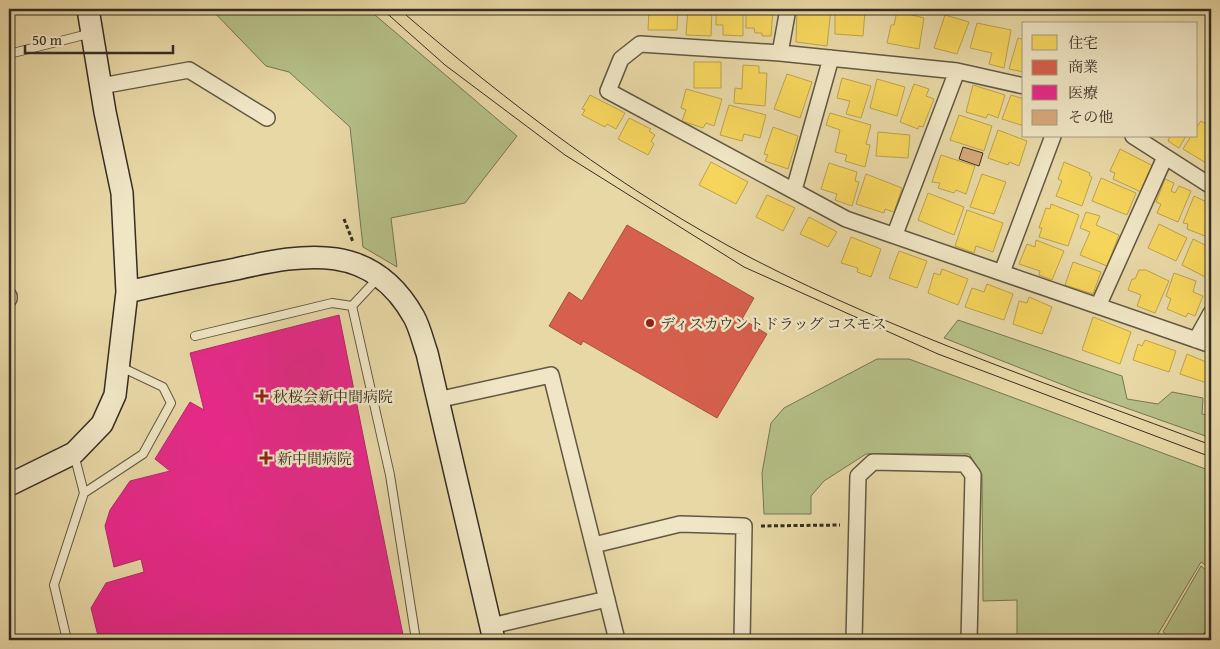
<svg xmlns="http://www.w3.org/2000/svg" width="1220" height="649" font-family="'Gentium Book Plus','Noto Serif JP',serif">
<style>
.green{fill:#b5bf87;stroke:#767654}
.homes{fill:#f6d55c;stroke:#bca34b}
.shops{fill:#d6604d;stroke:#a65140}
.health{fill:#e7298a;stroke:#b22a6b}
.building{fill:#d8a97b;stroke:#362d22}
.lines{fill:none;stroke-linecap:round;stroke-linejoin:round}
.lane-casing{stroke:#625843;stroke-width:10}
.street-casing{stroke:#625843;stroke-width:18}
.secondary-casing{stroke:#362d22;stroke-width:24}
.path{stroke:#362d22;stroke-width:3;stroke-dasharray:4 2.5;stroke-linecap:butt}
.lane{stroke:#f0e6c5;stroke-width:8}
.street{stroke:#f0e6c5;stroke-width:15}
.secondary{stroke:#f0e6c5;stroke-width:21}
.tram{stroke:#362d22;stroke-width:1}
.poi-dot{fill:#8f2418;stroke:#f0e6c5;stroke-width:2}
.labels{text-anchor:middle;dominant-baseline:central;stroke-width:5;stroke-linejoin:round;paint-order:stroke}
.poi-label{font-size:15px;fill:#362d22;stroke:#f0e6c5;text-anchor:start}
</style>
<rect width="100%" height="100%" fill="#e8d8a6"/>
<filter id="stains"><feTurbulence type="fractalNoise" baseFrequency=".004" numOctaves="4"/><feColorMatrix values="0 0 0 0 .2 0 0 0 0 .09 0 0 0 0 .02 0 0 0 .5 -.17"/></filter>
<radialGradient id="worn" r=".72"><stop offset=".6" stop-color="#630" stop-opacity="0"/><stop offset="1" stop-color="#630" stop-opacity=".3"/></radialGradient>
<!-- green -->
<path class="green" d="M211,9H368L517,136L465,203L391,218L397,267L363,247L350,127L289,72L266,66Z
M958,320L1122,376L1127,399L1158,404L1172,392L1203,398L1202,414L1211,416V438L1081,392L944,338Z
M877,359H909L1211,471V569L1201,562L1158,634L1166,640H1017V600L983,601L982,474L969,454H866L824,481L811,496V514H764L762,473L771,423L784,408Z
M1201,566L1211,574V640H1173L1163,632Z"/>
<!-- homes -->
<path class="homes" d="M649,9H678L677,30H648Z
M688,9H712L711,36L686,35Z
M716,9H743V36L723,35V25H716Z
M746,9H773L771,36H762V33H755L754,28H746Z
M812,9H831L827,46L796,42L797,12L811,13Z
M835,9L865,11L863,36L835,34Z
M897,11L924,18L919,49L887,43L891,25H894Z
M945,15L969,22L957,54L934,48Z
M977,23L1011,30L1004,68L989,64L992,53L970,48Z
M1018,38L1024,40V72L1009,69Z
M694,62H721V88H694Z
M743,65L759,66V73H767L765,106L734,103L735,88L742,89Z
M787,74L812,82L800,118L774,109Z
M842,78L871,86L861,118L846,114L850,101L837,98Z
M877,79L905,87L897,116L870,108Z
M914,84L929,89L926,96L934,99L923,127L919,126L918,129L900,122Z
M973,85L1005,95L998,118L988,114L986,118L966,112Z
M686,89L722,99L714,126L706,123L703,128L682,121L686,110L681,108Z
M590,95L625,113L616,129L607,124L605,127L582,115L585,110L582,109Z
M1011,95L1024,99V126L1002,119Z
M729,105L766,115L760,138L744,134L742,141L720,135Z
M830,113L871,125L866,144L870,145L865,167L845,161L847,155L835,152L840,130L826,125Z
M959,115L992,126L984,151L950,140Z
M629,118L651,129L649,131L655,135L651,141L654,144L648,155L618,139Z
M1201,121L1211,127V166L1183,149L1191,136H1196V128Z
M773,127L798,136L788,169L765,161L768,155L764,154Z
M998,130L1027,141L1019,166L1009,162L1008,165L988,158Z
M878,132L910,135L908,158L876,156Z
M1170,136H1186L1179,148L1168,141Z
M1120,149L1153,166L1141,192L1113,179L1115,173L1110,171Z
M941,155L975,166L966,194L956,190L954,193L938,188L940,183L932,182Z
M711,162L748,182L736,204L699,185Z
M1064,162L1090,173L1089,175L1092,177L1082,206L1056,196L1062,181L1058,179Z
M829,163L857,172L855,181L859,182L852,206L835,200L837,194L821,189Z
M866,174L902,188L894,212L885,209L884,213L856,204Z
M982,174L1006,182L994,214L970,207Z
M1101,178L1136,193L1127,215L1092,201Z
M1165,179L1174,183L1171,191L1175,193L1179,186L1191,191L1178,222L1157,213L1161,204L1156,202Z
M928,193L964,207L954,235L918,220Z
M767,195L795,208L783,231L756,217Z
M1194,196L1211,204V221L1205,236L1187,229L1188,224L1183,223Z
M1051,204L1079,215L1068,246L1039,237L1042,228H1039L1046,208L1050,209Z
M967,210L1003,223L993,252L976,246L974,253L955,246Z
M1086,212L1100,216L1096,225L1119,235L1107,266L1080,255L1090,232L1080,228Z
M809,217L837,232L828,247L800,234Z
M1159,224L1187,238L1176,261L1148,248Z
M851,237L881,249L871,277L857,272L858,268L841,263Z
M1193,239L1211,248V280L1182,265Z
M1036,240L1064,251L1052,280L1039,275L1040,271L1019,264L1027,244L1035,247Z
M899,251L927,261L917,288L889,278Z
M1073,262L1101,272L1093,294L1065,285Z
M942,269L968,279L958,305L928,293L934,273L940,275Z
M1139,270H1146L1169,281L1155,313L1137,306L1141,295L1128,290L1132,279H1135Z
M1174,273L1196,281L1193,292L1203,296L1195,316L1188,313L1186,317L1167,309L1171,299L1166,296Z
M987,284L1013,294L1004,320L965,307L972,288L984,292Z
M1029,297L1052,307L1042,334L1013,324L1019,301L1027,303Z
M1093,317L1131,332L1120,364L1082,350Z
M1145,340L1176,351L1169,372L1133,360L1138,344L1142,346Z
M1187,354L1211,364L1207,383L1180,374Z"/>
<!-- shops -->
<path class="shops" d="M627,225L754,298L742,319L767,334L717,418L583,341L581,345L549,326L569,292L582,301Z"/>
<!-- health -->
<path class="health" d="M339,315L404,640H99L91,608L106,583L144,572L141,559L114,567L105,526L110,510L130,481L170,471L155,459L190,402L204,410L190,353Z"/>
<!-- building -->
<path class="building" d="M963,147L983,153L979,166L959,159Z"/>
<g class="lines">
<!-- lane casing -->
<g class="lane-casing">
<path id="lane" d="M9,54L92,33
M379,277L352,306L390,475L416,640
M195,336L332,303L352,306
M74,454L84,493L143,454L171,403L163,387L121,367
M67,640L54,585L84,493"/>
</g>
<!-- street casing -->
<g class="street-casing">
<path id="street" d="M780,53L788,9
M101,86L189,70L267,118
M1024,86L957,71L780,53L640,44L621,59L608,91L846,219L1211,345
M1133,136L1211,186
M794,190L831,58
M895,234L957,71
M1002,272L1053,136
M9,296V299
M1099,304L1165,157
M1196,340L1211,313
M437,400L551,375L617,640
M594,545L680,524L744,526L742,640
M491,626L607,599
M854,640L858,476L873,462L965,464L973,475L969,640"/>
</g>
<!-- secondary casing -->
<g class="secondary-casing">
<path id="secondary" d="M127,292C163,284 199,276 236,269C306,253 372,242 414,317C420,328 423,342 427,353L494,640
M9,485L74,453L102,424L115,395L127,292L122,193L105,112L88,9"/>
</g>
<!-- path -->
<path class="path" d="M344,219L353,242
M761,526L840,525
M1200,640L1206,633L1211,636"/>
<!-- lane -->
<use href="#lane" class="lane"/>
<!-- street -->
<use href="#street" class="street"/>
<!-- secondary -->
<use href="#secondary" class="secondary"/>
<!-- tram -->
<path class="tram" d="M382,9L445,65L565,155L744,267L938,354L1211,457
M399,9C508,103 624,192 753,259C899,334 1057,387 1211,445"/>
</g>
<!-- markers -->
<g class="poi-dot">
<circle cx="650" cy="323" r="5"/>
<path d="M259.5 388.5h5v5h5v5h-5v5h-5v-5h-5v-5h5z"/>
<path d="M263.5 450.5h5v5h5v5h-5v5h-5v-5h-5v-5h5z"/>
</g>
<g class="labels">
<!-- poi labels -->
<g class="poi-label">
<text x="660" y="323">ディスカウントドラッグ コスモス</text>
<text x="273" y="396">秋桜会新中間病院</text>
<text x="277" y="458">新中間病院</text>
</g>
</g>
<!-- margin -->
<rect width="1220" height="649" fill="none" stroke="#e8d8a6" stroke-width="30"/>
<rect x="10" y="10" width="1200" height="629" fill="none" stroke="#362d22" stroke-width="2.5"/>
<rect x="15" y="15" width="1190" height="619" fill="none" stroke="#362d22"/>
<!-- legend -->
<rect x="1022" y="22" width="175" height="115" fill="#f0e6c5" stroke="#a69c84"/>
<rect x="1032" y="35" width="25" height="15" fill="#f6d55c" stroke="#a69c84"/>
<text x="1068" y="48" font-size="15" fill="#362d22">住宅</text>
<rect x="1032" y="60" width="25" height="15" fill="#d6604d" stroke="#a69c84"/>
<text x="1068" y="72" font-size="15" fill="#362d22">商業</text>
<rect x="1032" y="85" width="25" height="15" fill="#e7298a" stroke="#a69c84"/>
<text x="1068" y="98" font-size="15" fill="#362d22">医療</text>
<rect x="1032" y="110" width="25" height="15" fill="#d8a97b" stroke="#a69c84"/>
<text x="1068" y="122" font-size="15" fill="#362d22">その他</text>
<!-- scale -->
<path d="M25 45v8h148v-8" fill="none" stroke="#362d22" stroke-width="2.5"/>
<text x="32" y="45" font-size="15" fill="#362d22" stroke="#f0e6c5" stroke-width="4" paint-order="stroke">50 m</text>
<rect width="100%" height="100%" filter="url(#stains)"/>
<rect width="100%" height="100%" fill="url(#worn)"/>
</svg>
